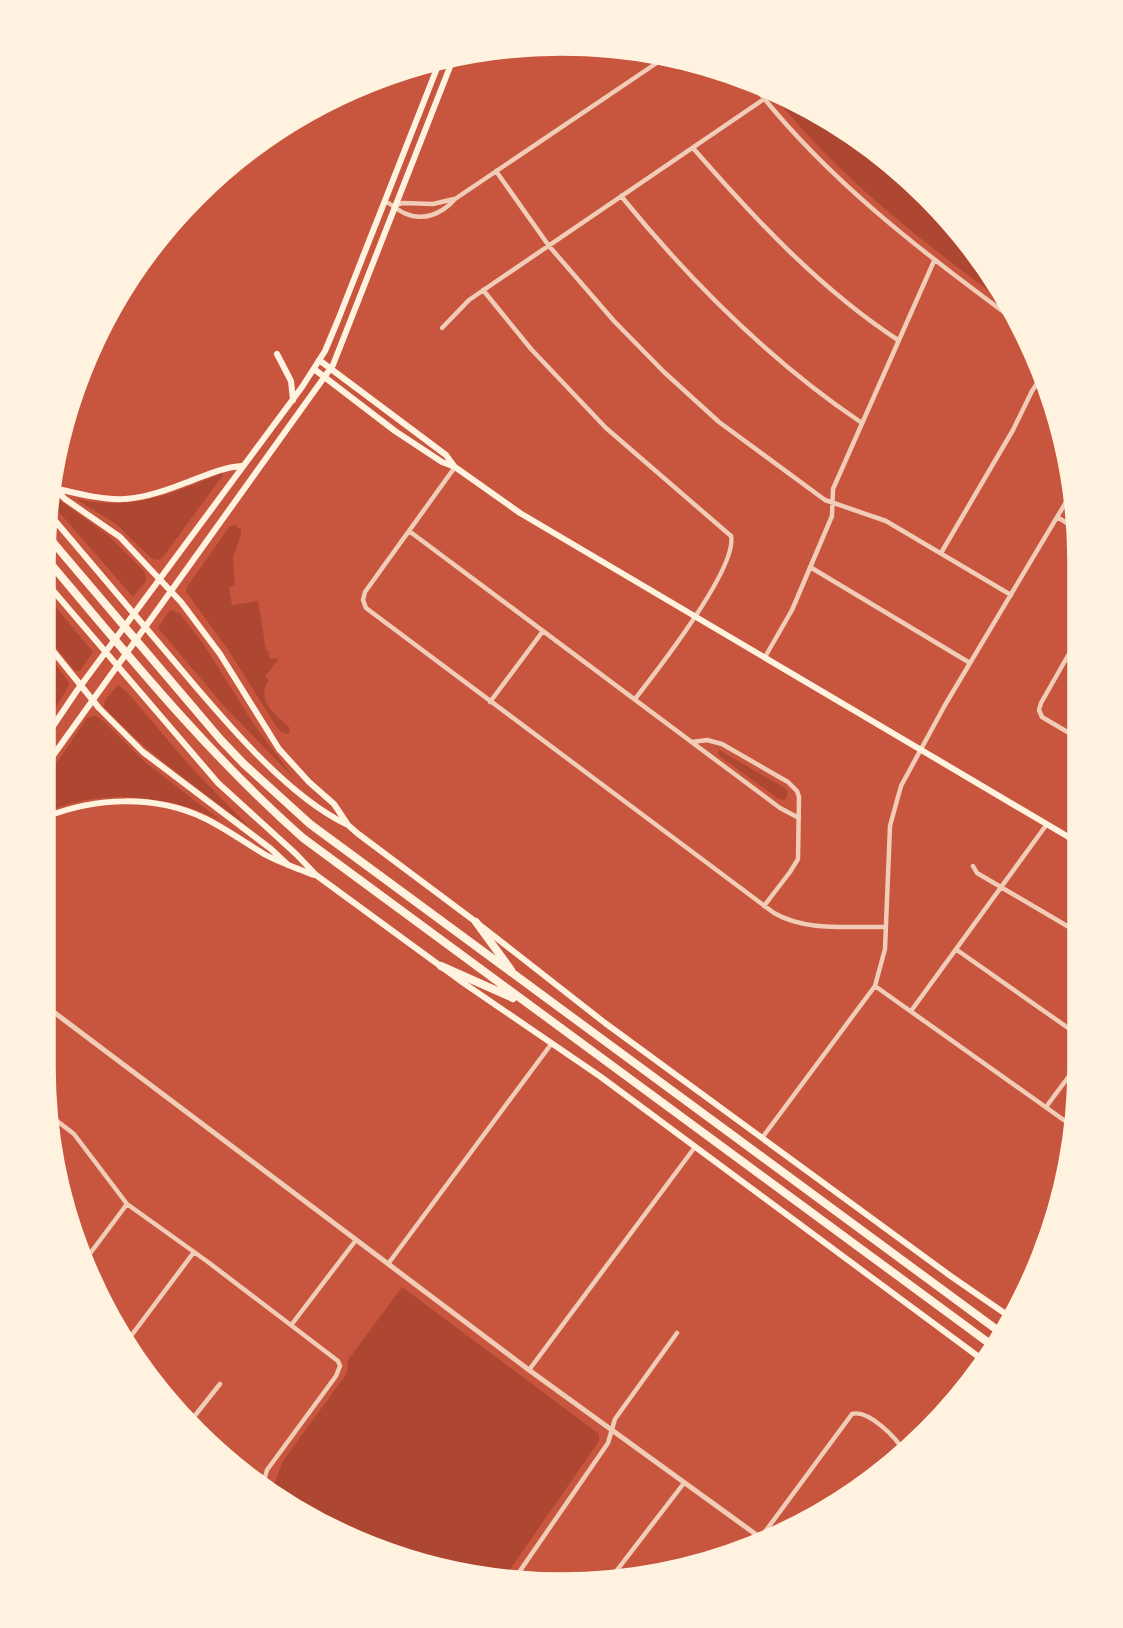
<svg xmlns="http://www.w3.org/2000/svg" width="1123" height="1628" font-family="Roboto,sans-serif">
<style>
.green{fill:#ae4732}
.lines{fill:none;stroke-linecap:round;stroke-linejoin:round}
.minor{stroke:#f1ccb7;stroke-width:4.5}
.tertiary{stroke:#f1ccb7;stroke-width:5}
.secondary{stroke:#fff3e0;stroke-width:6}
.motorway{stroke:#fff3e0;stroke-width:8}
.rim{fill:none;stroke:#fff3e0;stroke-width:3.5}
</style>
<rect width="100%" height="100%" fill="#c8553d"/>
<!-- green -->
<path class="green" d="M764,83L850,130L929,194L1008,305C919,239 831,172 764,83Z
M222,473L223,475L163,557L159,560L152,559L116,524L77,500L78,499C130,512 175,493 222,473Z
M51,494L109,536L145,572L146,581L133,597L51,503Z
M235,525L241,530V535L233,557L235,585L229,587L232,605L258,601L266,650H268L270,659L279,658L265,677L269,680C255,700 275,714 289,727L290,732L287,734L280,731L274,723L227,648L186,592L187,587L230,526Z
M50,600L93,652L80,671L74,670L49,638Z
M174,610L177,614L178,611L204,645L255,726L294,778L223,705L158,628L169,611Z
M49,656L68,681L69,685L48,721Z
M118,685L128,693L190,766L249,827C199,789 147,754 104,707L105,700Z
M95,716L101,719L145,762L220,820C167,794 101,788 46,812L47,777L87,718Z
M719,750L785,788L788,792L787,797L784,800L779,799L718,755Z
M402,1287L599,1434V1441L502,1581L494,1582L362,1546L272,1490L283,1461L347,1373L348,1360Z"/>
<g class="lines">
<!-- minor -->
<path class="minor" d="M461,52C486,59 502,61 525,46
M748,78C825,180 923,252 1024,327
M693,148C754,218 820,289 898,340
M496,171L549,246L614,321L664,372L719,422L825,500L886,521L1011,595
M621,196C691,282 770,361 862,423
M384,201C392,204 397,210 404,213C423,222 442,214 455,199L670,54
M395,205L403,203L433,204L454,199
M483,290L531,349L606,428L731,536C738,568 656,672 635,699
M442,328L469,300L764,99
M455,467L365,592L363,600L366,608L774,913C807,932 849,926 886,927
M1057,517L1072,526
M409,531L780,808L799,818
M941,553L1013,430L1032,391L1042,376
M810,567L970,663
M1074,645L1041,703L1039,710L1042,717L1076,737
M765,657L792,610L832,516L833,489L934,261
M490,702L543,631
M692,742L707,740L722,744L788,782L797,791L799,797L798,859L790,872L764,906
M973,866L977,873L1079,933
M957,950L1081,1037
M875,986L1075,1128
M911,1011L1047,824
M1046,1107L1081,1060
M48,1114L74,1134L127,1204L208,1262L338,1361L340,1366L336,1376L267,1470L263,1484
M762,1138L875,986L885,949L890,826L901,786L945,705L1072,492
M86,1259L127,1204
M388,1264L552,1043
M292,1324L356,1240
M125,1344L194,1252
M529,1370L695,1147
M189,1423L220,1384
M202,1437L263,1483
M756,1544L852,1414C868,1409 897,1438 904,1452
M611,1578L684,1483
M513,1581L608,1443L615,1419L677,1333"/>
<!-- tertiary -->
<path class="tertiary" d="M43,1004L529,1370L765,1541"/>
<!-- secondary -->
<path class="secondary" d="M277,354L291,381L293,400
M319,360L446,455L454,466
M314,369L395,431L442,462L455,467L520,513L1077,842
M52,485L65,499L120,537L181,602L220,654L279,749L309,782L334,804L348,825L357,833L476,922L605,1023L952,1277L1013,1319
M58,489C113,502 130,505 185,483C205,476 219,468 241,466
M51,516C94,566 136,617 179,667C222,718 287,796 346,824
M50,587L218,783L296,854L316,875L465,984L601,1077L987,1363
M49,646L99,708L143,752L271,849L288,865
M47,735L76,692L302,387L325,351L338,320L441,58
M47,764L333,365L455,54
M46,817C96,797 155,795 204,818C225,828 244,842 264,854C280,863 297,868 314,875"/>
<!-- motorway -->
<path class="motorway" d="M51,540L221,740L244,764L310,824L1004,1335
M50,563C131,659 209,755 303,838L997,1349
M476,922L511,970
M441,966L513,998"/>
</g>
<!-- crop -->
<path d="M0 0H1123V1628H0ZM561 54H562A507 507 0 0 1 1069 561V1067A507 507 0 0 1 562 1574H561A507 507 0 0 1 54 1067V561A507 507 0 0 1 561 54Z" fill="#fff3e0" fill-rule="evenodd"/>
<path class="rim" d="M561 54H562A507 507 0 0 1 1069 561V1067A507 507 0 0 1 562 1574H561A507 507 0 0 1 54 1067V561A507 507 0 0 1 561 54Z"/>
</svg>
